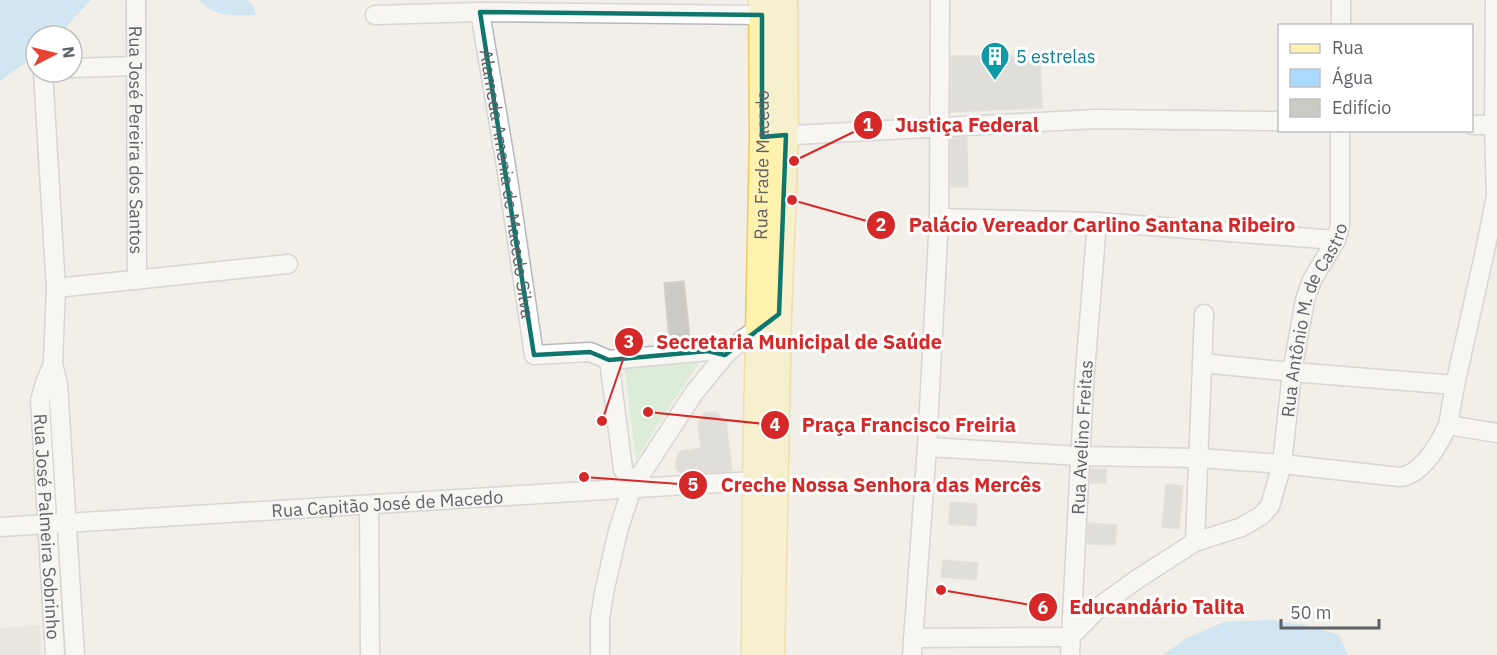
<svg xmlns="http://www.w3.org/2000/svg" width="1497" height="655" font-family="'IBM Plex Sans',sans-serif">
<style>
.education{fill:#e1ded6}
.green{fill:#c5e8c5}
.water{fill:#aadaff}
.building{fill:#cccac5;stroke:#d6d1c6;stroke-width:1.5}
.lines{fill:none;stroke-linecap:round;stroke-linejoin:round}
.minor-casing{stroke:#b5b8bc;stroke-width:21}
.major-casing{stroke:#f2c960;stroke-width:27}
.minor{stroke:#fff;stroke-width:18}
.major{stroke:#fff2af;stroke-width:24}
.marked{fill:none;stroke:#0f766e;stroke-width:4.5;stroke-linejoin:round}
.labels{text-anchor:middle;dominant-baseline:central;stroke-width:6;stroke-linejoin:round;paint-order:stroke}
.culture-label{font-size:18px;fill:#0d838f;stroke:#fff;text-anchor:start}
.street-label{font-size:18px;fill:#5f6368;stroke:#fff}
.leader{fill:none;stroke:#d62828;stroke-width:2}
.callout-dot{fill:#d62828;stroke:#fff;stroke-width:2}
.mark-label{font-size:18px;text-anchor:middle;font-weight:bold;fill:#fff}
.callout-label{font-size:20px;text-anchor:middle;font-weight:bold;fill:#d62828;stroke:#fff;stroke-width:6;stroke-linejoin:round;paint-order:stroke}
</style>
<rect width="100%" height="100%" fill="#f1efe8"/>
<!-- education -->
<path class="education" d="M40,625L42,655H0V628Z"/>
<!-- green -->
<path class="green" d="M703,356L636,459L624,364Z"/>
<!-- water -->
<path class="water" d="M0,0H91L57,36H36V55L0,81Z
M199,0H247L252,4L256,15C234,15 215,18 199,0Z
M1271,620L1305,625L1339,635L1348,655H1163L1187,638L1224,622Z"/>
<!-- building -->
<path class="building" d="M951,56H1040L1042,108L951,112Z
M967,137L968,187H951V138Z
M684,281L690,338L669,340L664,283Z
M716,412L726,422L732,471L701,473L700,471L691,473H681L676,469V460L679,453L682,451L701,448L698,423L704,413Z
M1091,469H1106V483H1090Z
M1166,484L1183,486L1179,529L1162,527Z
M950,502L977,504L976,526L949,524Z
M1088,523L1117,525L1115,545L1087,544Z
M943,560L978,563L976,580L941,577Z"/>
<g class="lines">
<!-- minor casing -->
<g class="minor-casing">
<g id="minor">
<path id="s1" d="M136,0L137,280"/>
<path id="s2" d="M480,12L506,166L534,355L590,352L609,360L708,351L725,355"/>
<path d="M375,15L480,12L762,15"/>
<path d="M1341,26V0"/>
<path d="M72,68L136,66"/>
<path d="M43,72L56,288L53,364L58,384L75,655"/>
<path d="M1472,125H1497"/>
<path d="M775,136L1096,119L1280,121"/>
<path d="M939,218L1097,222L1336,240"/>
<path d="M56,288L288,264"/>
<path d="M609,360L623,469L632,488"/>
<path d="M1202,363L1292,372L1455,385L1448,425L1497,433"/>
<path id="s3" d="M53,364L45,383L40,401L55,655"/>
<path d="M1455,385L1485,251L1496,196L1494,125L1495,0"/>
<path d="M927,447L1080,456L1198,458L1282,464L1400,477C1423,474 1439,444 1448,425"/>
<path d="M369,505L370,655"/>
<path id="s4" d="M0,527L767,480"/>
<path d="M1195,542L1204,314"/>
<path id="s5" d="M913,638L1070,637L1103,604L1136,580L1195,542L1242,527L1262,515L1270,506L1282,464L1292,372L1305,300L1312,280L1336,240L1340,226V130"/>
<path d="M600,655V618L605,588L618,531L632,488L694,393L725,355L742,340L765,323"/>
<path d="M912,655L927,447L939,218L940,0"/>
<path id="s6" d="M1070,655L1084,385L1097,222"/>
</g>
</g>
<!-- major casing -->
<g class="major-casing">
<g id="major">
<path id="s7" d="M754,655L755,481L762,137L761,0"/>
<path d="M772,655L779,314L786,135L785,0"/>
</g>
</g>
<!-- minor -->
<use href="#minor" class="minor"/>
<!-- major -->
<use href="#major" class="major"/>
</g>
<!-- marked area -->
<path d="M0 0H1497V655H0ZM480,12L762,15V137L786,135L779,314L725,355L708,351L609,360L590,352L534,355Z" fill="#f1efe8" fill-opacity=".55" fill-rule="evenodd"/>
<path class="marked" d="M480,12L762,15V137L786,135L779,314L725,355L708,351L609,360L590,352L534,355Z"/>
<!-- icons -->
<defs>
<g id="building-pin" transform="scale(1.5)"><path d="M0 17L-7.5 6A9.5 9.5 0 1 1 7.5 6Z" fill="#0f9aa8" stroke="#fff"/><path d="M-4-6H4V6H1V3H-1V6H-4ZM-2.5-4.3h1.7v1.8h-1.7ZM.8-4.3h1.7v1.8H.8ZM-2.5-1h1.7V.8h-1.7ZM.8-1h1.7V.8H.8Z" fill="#fff"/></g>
</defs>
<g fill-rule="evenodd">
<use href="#building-pin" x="995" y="56"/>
</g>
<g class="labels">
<!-- culture labels -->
<g class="culture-label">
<text x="1016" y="56">5 estrelas</text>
</g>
<!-- street labels -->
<g class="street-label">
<text stroke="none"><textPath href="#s1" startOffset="140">Rua José Pereira dos Santos</textPath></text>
<text stroke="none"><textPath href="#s7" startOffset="490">Rua Frade Macedo</textPath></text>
<text stroke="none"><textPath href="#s2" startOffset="174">Alameda Amenia de Macedo Silva</textPath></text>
<text stroke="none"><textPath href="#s5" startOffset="592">Rua Antônio M. de Castro</textPath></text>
<text stroke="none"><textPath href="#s6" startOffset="218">Rua Avelino Freitas</textPath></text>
<text stroke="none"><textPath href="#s4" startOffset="388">Rua Capitão José de Macedo</textPath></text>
<text stroke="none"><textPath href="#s3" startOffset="165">Rua José Palmeira Sobrinho</textPath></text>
</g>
</g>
<!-- callouts -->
<path class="leader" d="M794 161L868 125M792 200L881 225M602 421L629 342M648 412L775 425M584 477L693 485M941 590L1043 607"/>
<g class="callout-dot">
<circle cx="794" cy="161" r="6"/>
<circle cx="792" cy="200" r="6"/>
<circle cx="602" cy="421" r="6"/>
<circle cx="648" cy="412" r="6"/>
<circle cx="584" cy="477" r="6"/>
<circle cx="941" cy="590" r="6"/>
<circle cx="868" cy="125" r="15"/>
<circle cx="881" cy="225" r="15"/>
<circle cx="629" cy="342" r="15"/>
<circle cx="775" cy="425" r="15"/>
<circle cx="693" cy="485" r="15"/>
<circle cx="1043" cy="607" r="15"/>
</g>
<g class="mark-label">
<text x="868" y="131">1</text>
<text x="881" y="231">2</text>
<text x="629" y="348">3</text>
<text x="775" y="431">4</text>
<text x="693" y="491">5</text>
<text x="1043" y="614">6</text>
</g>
<g class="callout-label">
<text x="967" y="132">Justiça Federal</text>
<text x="1102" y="232">Palácio Vereador Carlino Santana Ribeiro</text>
<text x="799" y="349">Secretaria Municipal de Saúde</text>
<text x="909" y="432">Praça Francisco Freiria</text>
<text x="881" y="492">Creche Nossa Senhora das Mercês</text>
<text x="1157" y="614">Educandário Talita</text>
</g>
<!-- legend -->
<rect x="1278" y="24" width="195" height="108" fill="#ffffff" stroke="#bfc1c3" stroke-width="1.5"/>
<rect x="1290" y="44" width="30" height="9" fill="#fff2af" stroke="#bfc1c3" stroke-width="1.5"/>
<text x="1332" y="54" font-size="18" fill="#5f6368">Rua</text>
<rect x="1290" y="69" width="30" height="18" fill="#aadaff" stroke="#bfc1c3" stroke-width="1.5"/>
<text x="1332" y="84" font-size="18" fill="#5f6368">Água</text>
<rect x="1290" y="99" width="30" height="18" fill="#cccac5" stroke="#bfc1c3" stroke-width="1.5"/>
<text x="1332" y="114" font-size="18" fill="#5f6368">Edifício</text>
<!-- north arrow -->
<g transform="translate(54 54) rotate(83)"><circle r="28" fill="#ffffff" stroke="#bfc1c3" stroke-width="1.5"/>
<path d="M0-4.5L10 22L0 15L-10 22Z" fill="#ea4335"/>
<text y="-9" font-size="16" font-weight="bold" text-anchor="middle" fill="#5f6368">N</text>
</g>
<!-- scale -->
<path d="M1281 619v9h98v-9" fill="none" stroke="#5f6368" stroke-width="3"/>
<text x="1290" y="619" font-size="18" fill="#5f6368" stroke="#ffffff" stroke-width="4.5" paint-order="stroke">50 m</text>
</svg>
